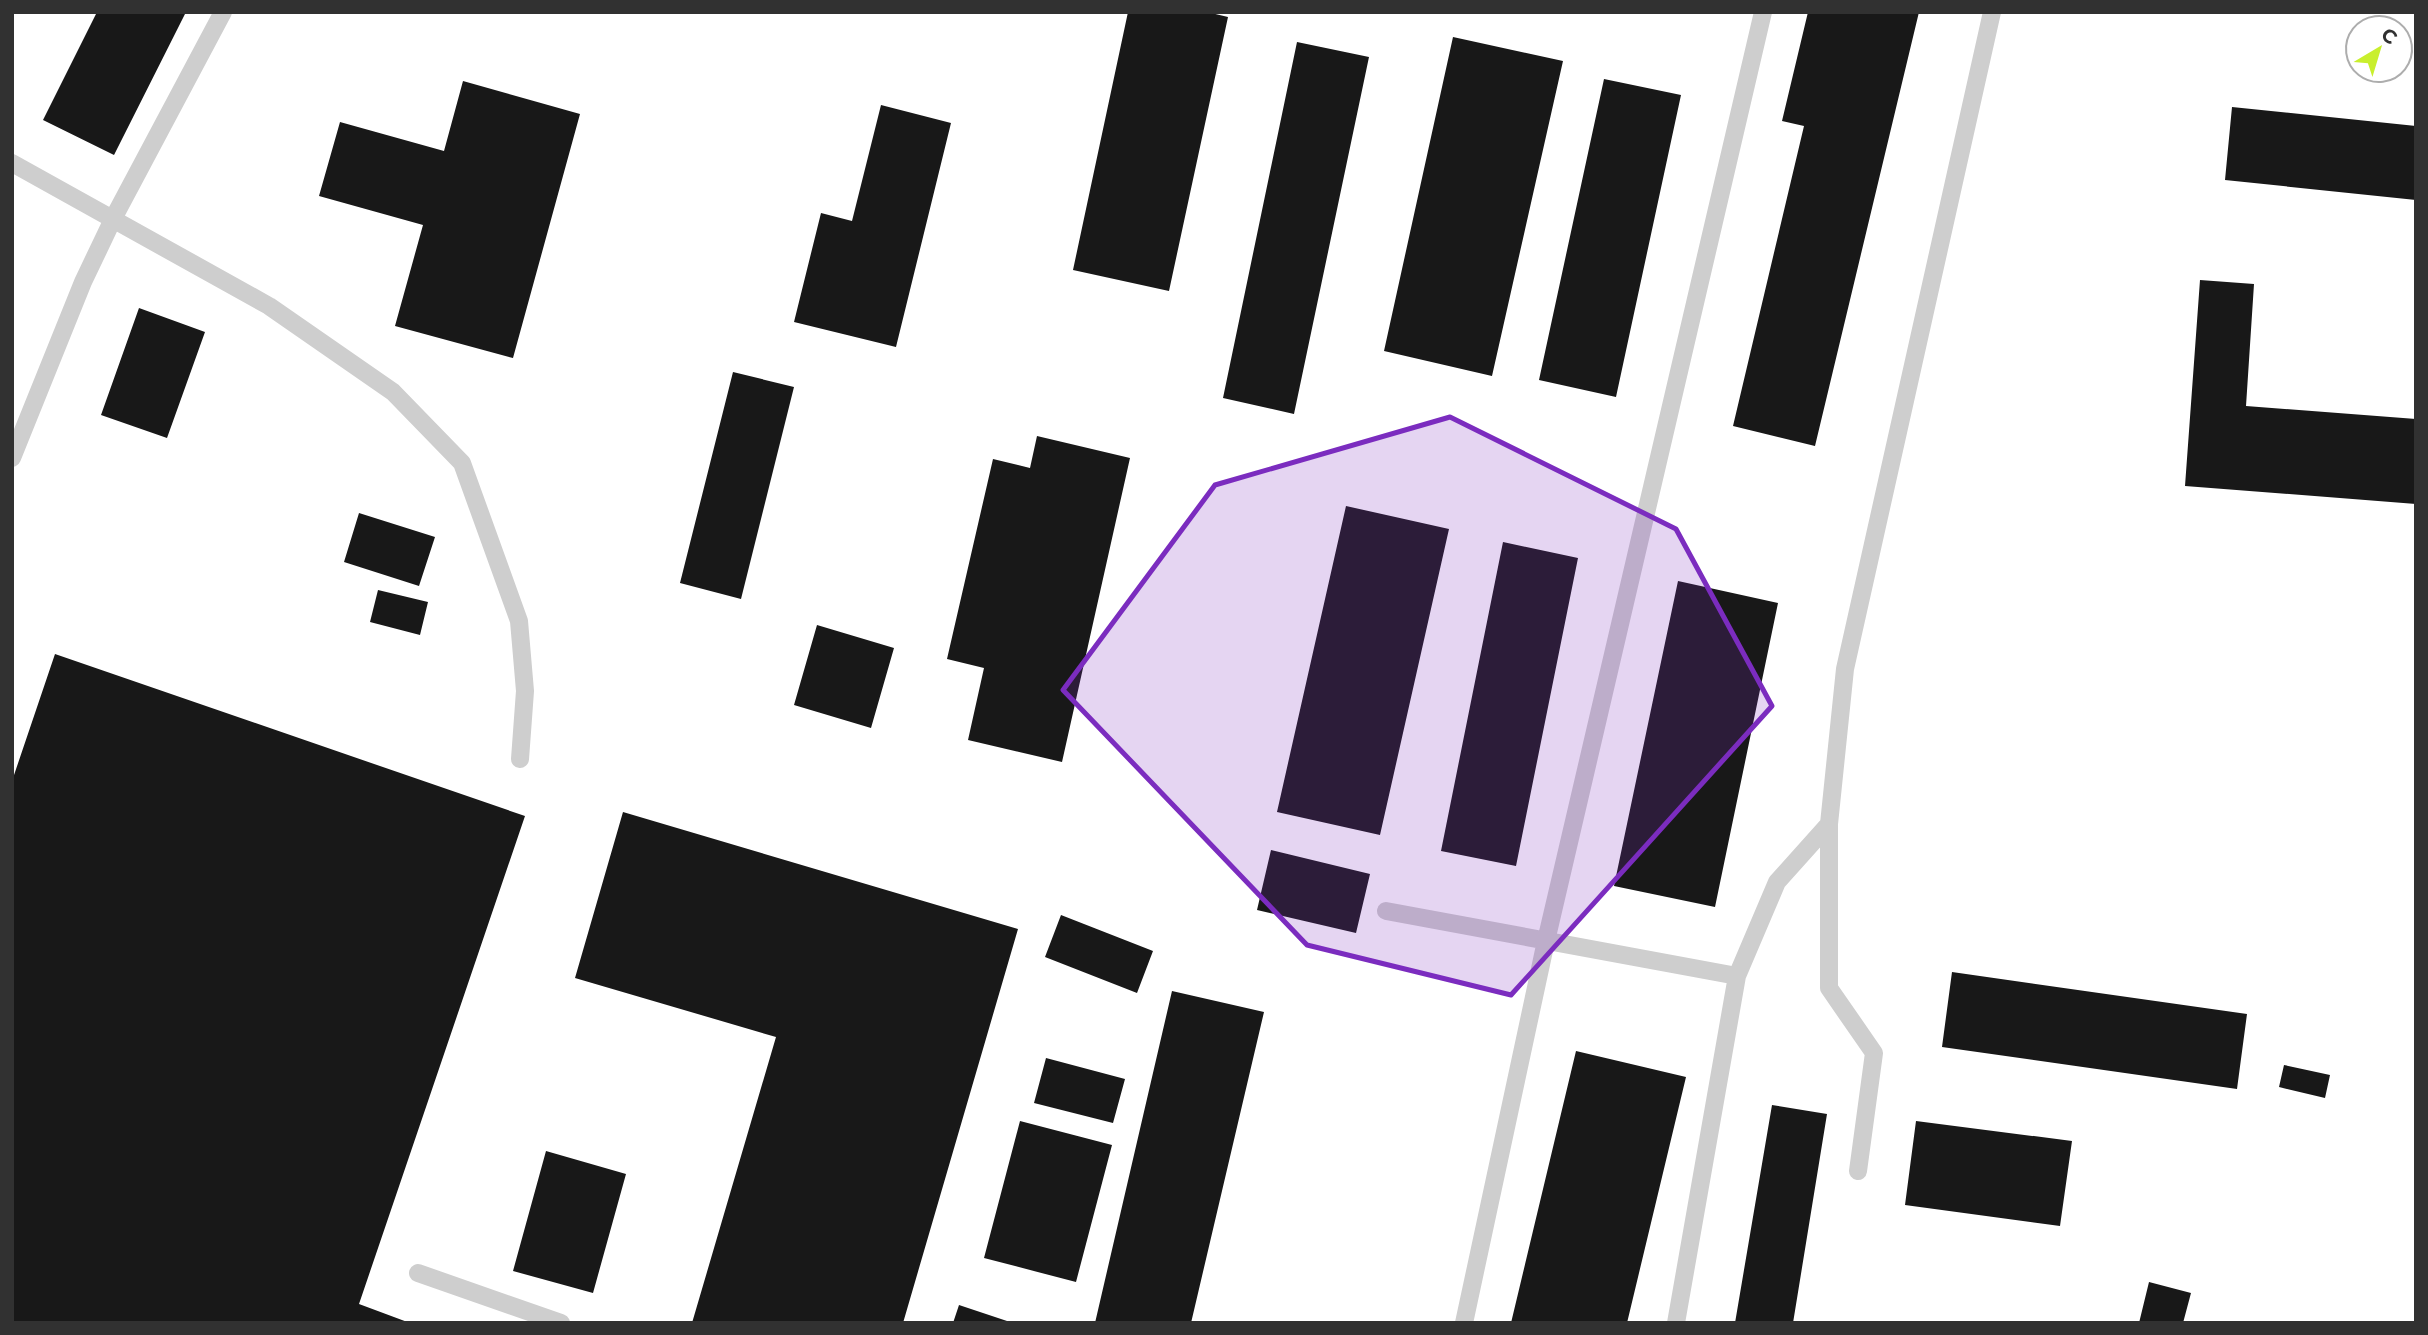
<svg xmlns="http://www.w3.org/2000/svg" width="2428" height="1335" font-family="Montserrat,sans-serif">
<style>
.building{fill:#181818}
.lines{fill:none;stroke-linecap:round;stroke-linejoin:round}
.lane{stroke:#cecece;stroke-width:18}
.marked{fill:#7b2cbf;fill-opacity:0.2;stroke:#7b2cbf;stroke-width:5;stroke-linejoin:round}
</style>
<rect width="100%" height="100%" fill="#fff"/>
<!-- building -->
<path class="building" d="M97,12H186L114,155L43,120Z
M1128,12H1207L1228,17L1169,291L1073,270Z
M1808,12H1919L1815,446L1733,426L1804,126L1782,121Z
M1453,37L1563,61L1492,376L1384,351Z
M1297,42L1369,57L1294,414L1223,398Z
M1604,79L1681,95L1616,397L1539,380Z
M463,81L580,114L513,358L395,326L423,225L319,196L340,122L444,151Z
M881,105L951,123L896,347L794,322L821,213L852,221Z
M2232,107L2416,126V200L2225,180Z
M2200,280L2254,284L2246,406L2416,419V504L2185,486Z
M139,308L205,332L167,438L101,415Z
M733,372L794,387L741,599L680,583Z
M1037,436L1130,458L1062,762L968,740L984,668L947,659L993,459L1030,468Z
M1346,506L1449,529L1380,835L1277,812Z
M359,513L435,537L419,586L344,562Z
M1503,542L1578,558L1516,866L1441,851Z
M1678,581L1778,603L1715,907L1614,886Z
M378,590L428,602L420,635L370,622Z
M817,625L894,648L871,728L794,705Z
M55,654L525,816L359,1304L410,1323H12V781Z
M623,812L1018,929L903,1323H692L776,1037L575,978Z
M1271,850L1370,874L1356,933L1257,910Z
M1061,915L1153,951L1137,993L1045,957Z
M1952,972L2247,1014L2237,1089L1942,1047Z
M1172,991L1264,1012L1191,1323H1095Z
M1576,1051L1686,1077L1627,1323H1511Z
M1046,1058L1125,1079L1113,1123L1034,1103Z
M2284,1065L2330,1075L2325,1098L2279,1087Z
M1772,1105L1827,1114L1793,1323H1735Z
M1020,1121L1112,1145L1076,1282L984,1258Z
M1916,1121L2072,1141L2060,1226L1905,1205Z
M546,1151L626,1174L593,1293L513,1271Z
M2149,1282L2191,1293L2183,1323H2139Z
M959,1305L1010,1322V1323H953Z"/>
<g class="lines">
<!-- lane -->
<path class="lane" d="M12,163L269,306L393,392L462,463L519,621L525,691L520,759
M12,458L83,282L114,217L223,12
M1386,911L1737,976L1777,882L1829,824
M1858,1171L1874,1053L1829,988V824L1845,669L1992,12
M418,1273L561,1323
M1464,1323L1546,941L1763,12
M1676,1323L1737,976"/>
</g>
<!-- marked area -->
<path class="marked" d="M1450,417L1676,529L1772,706L1511,995L1307,945L1063,690L1215,485Z"/>
<!-- border -->
<rect width="2428" height="1335" fill="none" stroke="#313131" stroke-width="28"/>
<!-- north arrow -->
<g transform="translate(2379 49) rotate(38)"><circle r="33" fill="#ffffff" stroke="#adadad" stroke-width="2"/>
<path d="M0-5L12 26L0 18L-12 26Z" fill="#c9ef2d"/>
<text y="-10" font-size="19" font-weight="bold" text-anchor="middle" fill="#313131">С</text>
</g>
</svg>
